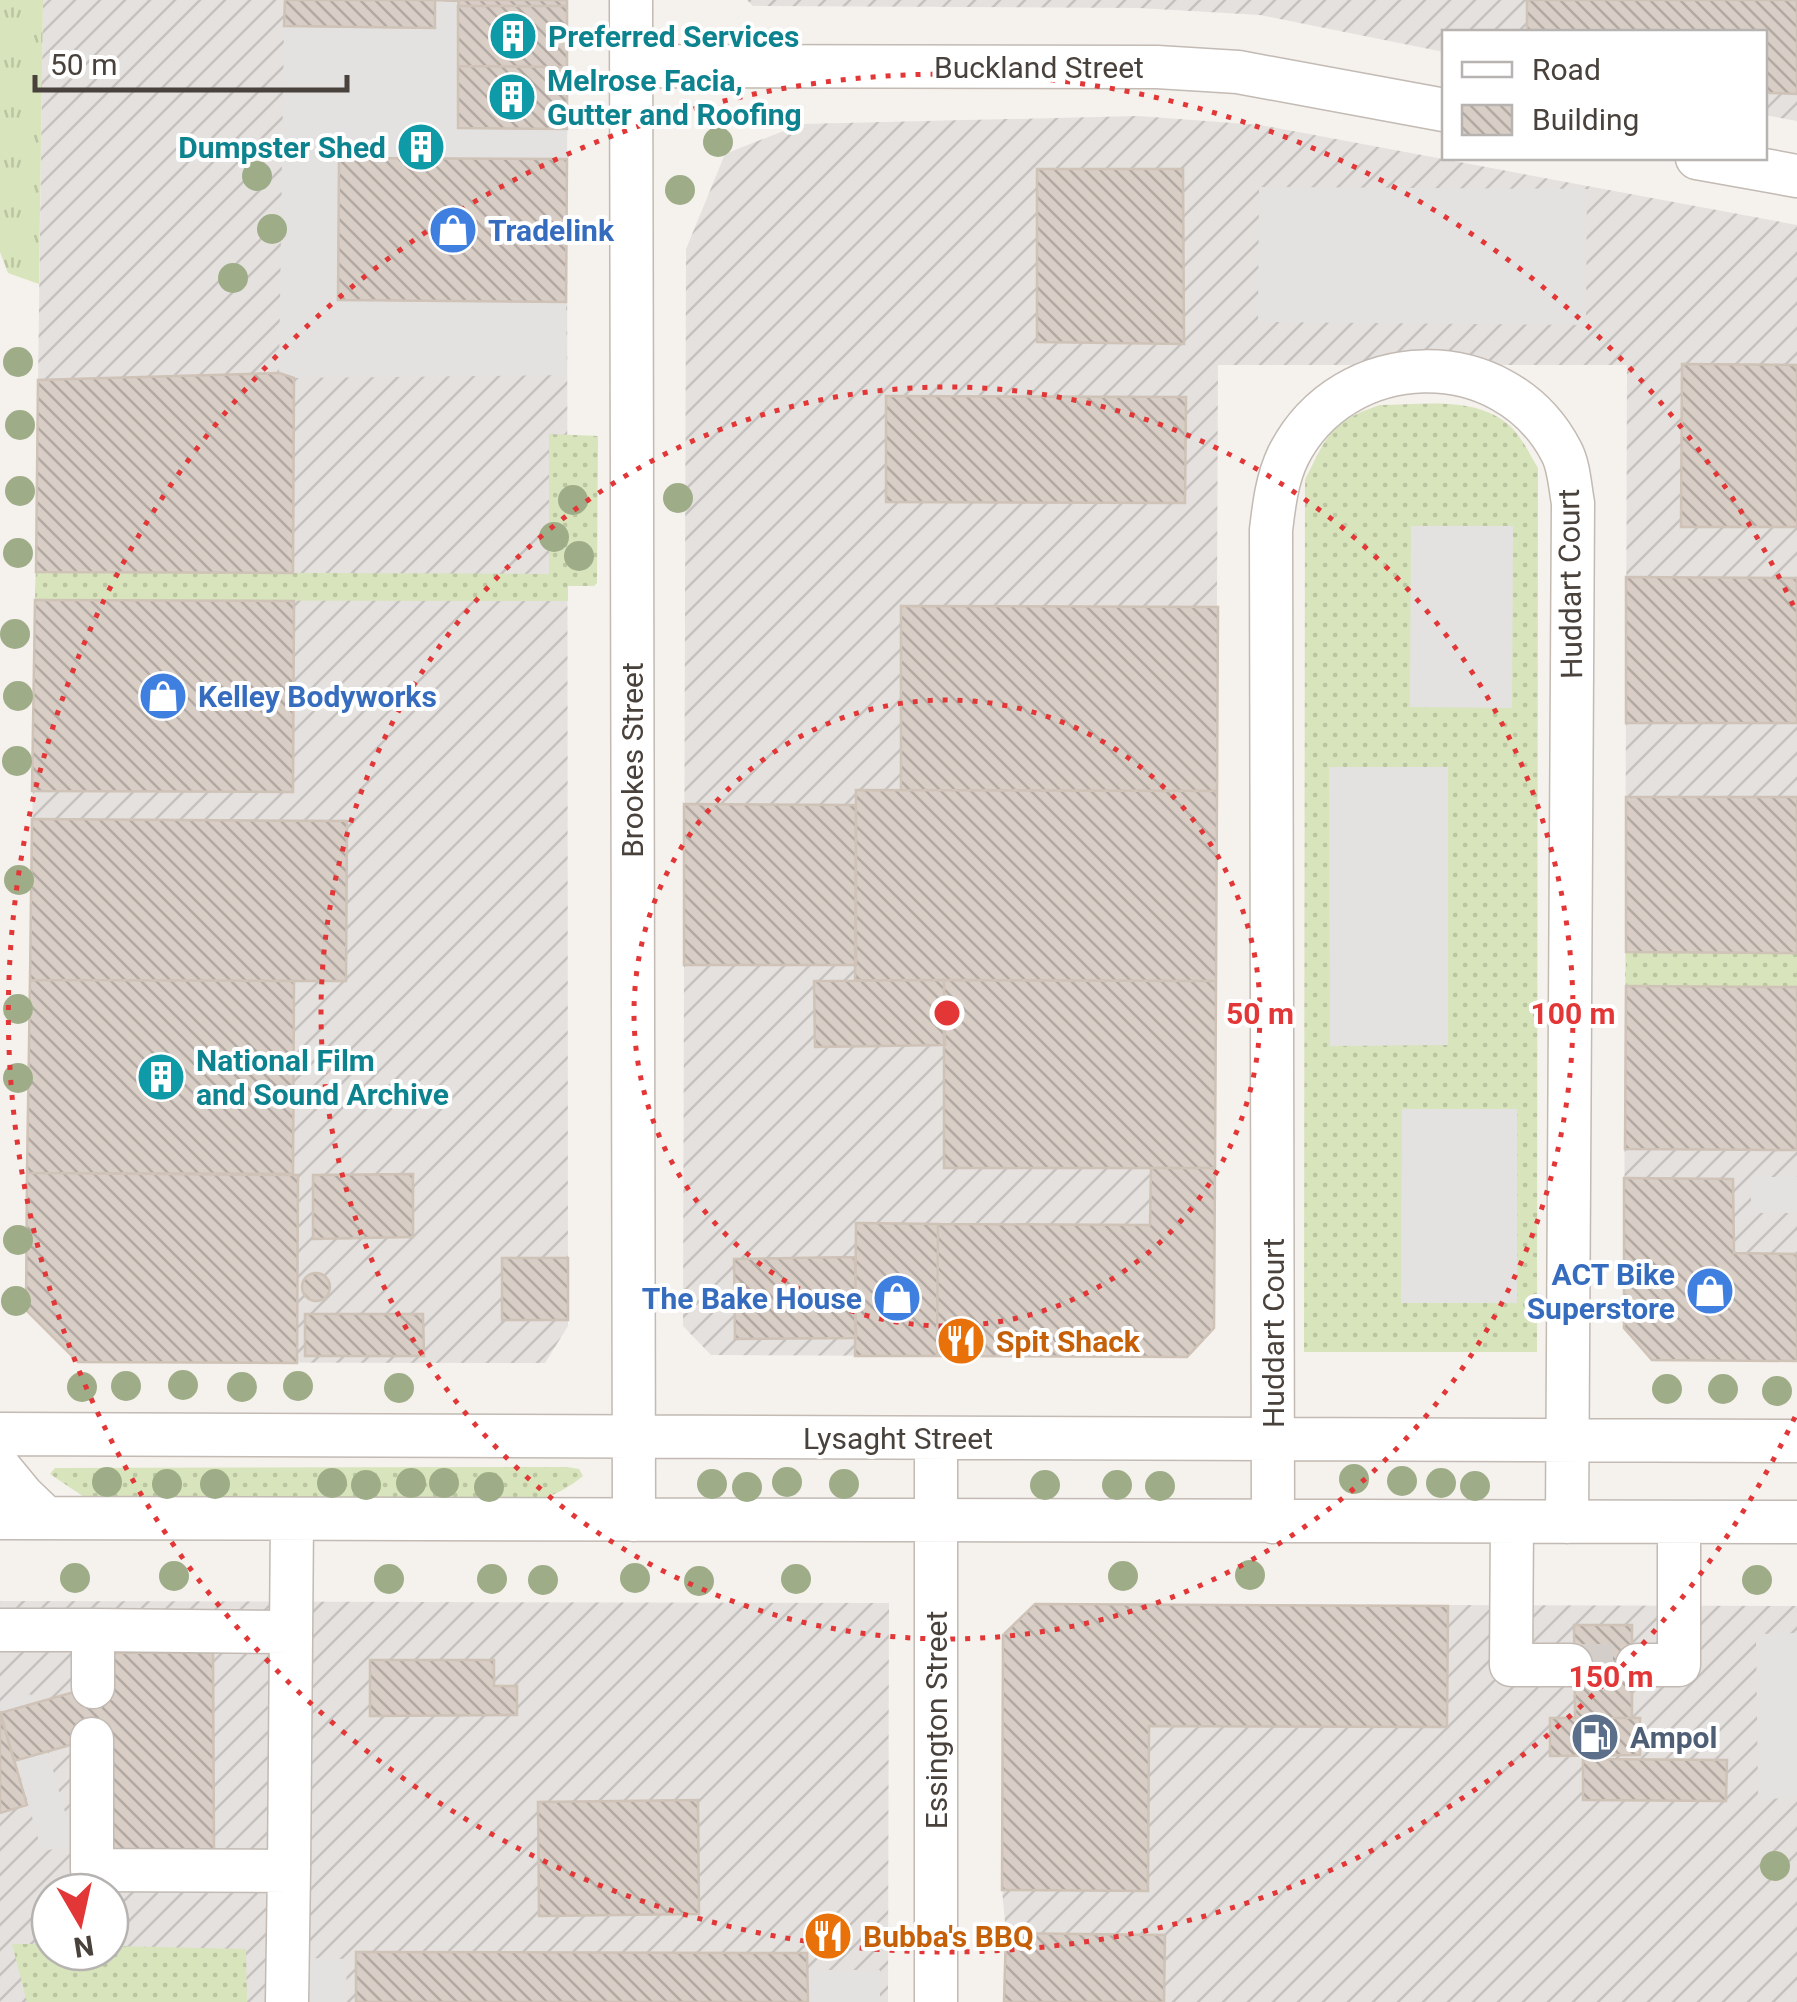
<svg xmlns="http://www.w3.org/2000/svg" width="1797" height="2002" font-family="Roboto,sans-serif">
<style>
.industrial{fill:url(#industrial-furrows);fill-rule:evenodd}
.grass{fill:url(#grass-dots)}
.park{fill:url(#park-tufts)}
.parking{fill:#e4e2e0}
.building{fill:url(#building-back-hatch);stroke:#cfc2b7;stroke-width:2.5}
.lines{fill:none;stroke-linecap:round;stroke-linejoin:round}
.minor-tunnel{stroke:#d3cec9;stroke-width:42;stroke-dasharray:42 21;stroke-linecap:butt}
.minor-casing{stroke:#c2bab3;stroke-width:45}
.minor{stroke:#fff;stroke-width:42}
.tree{fill:#9ead87}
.ring{fill:none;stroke:#e23637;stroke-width:5;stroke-dasharray:5 10}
.labels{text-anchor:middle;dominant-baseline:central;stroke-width:8;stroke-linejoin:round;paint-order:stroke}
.culture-label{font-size:30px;font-weight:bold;fill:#0d838f;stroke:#fff;text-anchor:start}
.street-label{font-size:30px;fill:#49413b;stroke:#fff}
.shop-label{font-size:30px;font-weight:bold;fill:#366cbe;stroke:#fff;text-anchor:start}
.food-label{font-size:30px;font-weight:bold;fill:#c56008;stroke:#fff;text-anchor:start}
.service-label{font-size:30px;font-weight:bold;fill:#4e5e75;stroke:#fff;text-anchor:start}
.centre{fill:#e23637;stroke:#fff;stroke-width:5}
.ring-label{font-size:30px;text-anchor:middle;font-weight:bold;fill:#e23637;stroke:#fff;stroke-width:8;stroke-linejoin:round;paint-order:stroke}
</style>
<defs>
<pattern id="industrial-furrows" width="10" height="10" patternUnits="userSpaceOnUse" patternTransform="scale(2.5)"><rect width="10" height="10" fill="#e5e1de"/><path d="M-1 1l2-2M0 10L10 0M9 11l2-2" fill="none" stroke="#c6c2bf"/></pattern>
<pattern id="grass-dots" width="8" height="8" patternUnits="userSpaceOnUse" patternTransform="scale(2.5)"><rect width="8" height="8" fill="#d8e4bb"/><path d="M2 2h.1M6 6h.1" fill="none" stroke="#bbc5a2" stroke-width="1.8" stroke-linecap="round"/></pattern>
<pattern id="park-tufts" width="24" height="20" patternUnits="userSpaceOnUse" patternTransform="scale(2.5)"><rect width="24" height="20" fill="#d8e4bb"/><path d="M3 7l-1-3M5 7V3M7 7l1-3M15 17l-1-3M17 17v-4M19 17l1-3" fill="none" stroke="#bbc5a2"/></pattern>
<pattern id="building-back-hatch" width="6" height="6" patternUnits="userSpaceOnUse" patternTransform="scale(2.5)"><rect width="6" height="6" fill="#d8cec6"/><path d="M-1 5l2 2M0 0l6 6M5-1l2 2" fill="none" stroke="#b1a9a2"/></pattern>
</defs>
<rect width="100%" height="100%" fill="#f5f1ed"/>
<!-- industrial -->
<path class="industrial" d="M43,0H567L568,1326L545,1363L79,1362L26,1310Z
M747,0H1797V121L1765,115L1764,32H1444V52L1260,15L1139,8L753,6Z
M1138,116L1260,125L1797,225V1361L1652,1360L1624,1328L1627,365H1218L1214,1328L1187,1357L711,1355L683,1326L686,249L725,154L801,124Z
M0,1601L889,1603L888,2002H0ZM50,1892H110V1952H50Z
M1035,1604L1797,1606V2002H1004L1006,1933L1002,1890L1003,1635Z"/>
<!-- grass -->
<path class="grass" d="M1380,405C1423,405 1477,395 1511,427C1522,438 1530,455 1538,468L1537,1352H1304L1305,480C1328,435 1329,422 1380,405Z
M549,434L598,436L597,583L594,586H568V601L35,600L36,572L549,574Z
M1626,952L1797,953V987L1626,986Z
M567,1467L579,1469L583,1476C568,1488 555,1495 537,1501L87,1499L50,1474L55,1468Z
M12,1944H50V1952H110V1946L246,1949L247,2002H27Z"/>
<!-- park -->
<path class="park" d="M0,0H43L39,284L8,273L0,252Z"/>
<!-- parking -->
<path class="parking" d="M459,1L458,128L567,129V159L428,158V137H413V159L338,300L566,302L567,375L294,378L279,373L284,26L435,28V2Z
M1259,187L1587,189L1586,325L1258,322Z
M1411,526H1513L1512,708L1410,707Z
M1329,767H1448V1045L1330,1046Z
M1402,1109H1517V1303H1401Z
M1751,1177H1797V1213H1751Z
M1797,1633V1798L1758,1799L1756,1634Z
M31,1694L74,1843L42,1852L0,1704Z
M266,1957L346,1959L347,2002H265Z
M808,1970H880V2002H808Z"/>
<!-- building -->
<path class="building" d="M285,0H435V28L284,26Z
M435,0H567V6H458L459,1Z
M1527,0H1797V94L1770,93L1764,89V32H1527Z
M458,6H567V67L458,66Z
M458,66L567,67V129L458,128Z
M428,136V158L413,159V137Z
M339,158L567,159L566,302L338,300Z
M1037,169H1183L1184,344L1037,342Z
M1682,364L1797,365V527H1681Z
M279,373L294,378L293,573L36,572L38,380Z
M886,396L1186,397L1185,503L886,502Z
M1626,577L1797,578V723H1626Z
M35,600L294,601L293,792L32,791Z
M901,606L1218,607L1217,791L901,790Z
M856,790L1217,791L1216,981L855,980Z
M1626,797H1797V953L1626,952Z
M684,804L856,805V965H684Z
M32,819L347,821L346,981L30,980Z
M30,980L294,981L293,1174L27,1173Z
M944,980L1216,981L1215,1168H944Z
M944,980L945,1045L815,1047L814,981Z
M1626,986L1797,987V1150L1625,1149Z
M1151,1168H1215L1214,1328L1187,1357L937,1356L938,1224L1150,1225Z
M27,1173L298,1175L297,1363L78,1362L26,1310Z
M413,1174V1237L313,1239V1175Z
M1624,1178L1733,1179L1734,1253L1797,1254V1361L1652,1360L1624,1328Z
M856,1223L938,1224L937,1356H855Z
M855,1257L856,1338L735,1339L734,1259Z
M502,1258H568V1320H502Z
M302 1287a14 14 0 1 1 28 0a14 14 0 1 1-28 0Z
M305,1314H423L424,1356H305Z
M1035,1604L1448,1606L1447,1727L1149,1726L1148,1891L1002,1890L1003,1635Z
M1574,1625H1632V1718H1575Z
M213,1652L214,1850L110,1851L109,1734L14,1761L0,1713L113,1681V1653Z
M370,1660H494V1686H517V1715L370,1716Z
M0,1711L27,1805L0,1813Z
M1550,1718H1640V1755L1550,1756Z
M1583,1759L1727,1760L1726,1801L1583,1800Z
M698,1800L699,1914L539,1916L538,1802Z
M1006,1933L1165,1935L1164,2002H1004Z
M356,1952L807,1953L808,2002H356Z"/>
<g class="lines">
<!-- minor-tunnel -->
<path class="minor-tunnel" d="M1571,1665H1637"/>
<!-- minor casing -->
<g class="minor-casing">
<path id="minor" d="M631,0L634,1520
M631,66L1157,67L1238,72L1444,110
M1697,158L1797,176
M0,1434L1797,1441
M936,1438V2002
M0,1468L23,1496L46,1518
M0,1518L1797,1522
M1273,1522L1271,530C1274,505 1277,479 1288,456C1343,346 1504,342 1561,451C1569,465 1570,487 1573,503L1567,1522
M1512,1522L1511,1665H1571
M0,1630H93V1687
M93,1630L291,1632
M1637,1665H1679V1522
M92,1739V1870L289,1871L292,1519
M287,2002L289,1871"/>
</g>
<!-- minor -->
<use href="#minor" class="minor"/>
</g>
<!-- trees -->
<g class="tree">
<circle cx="718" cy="142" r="15"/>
<circle cx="257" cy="176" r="15"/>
<circle cx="680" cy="190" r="15"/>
<circle cx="272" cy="229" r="15"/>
<circle cx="233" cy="278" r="15"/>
<circle cx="18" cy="362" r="15"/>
<circle cx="20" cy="425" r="15"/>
<circle cx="20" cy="491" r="15"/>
<circle cx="678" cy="498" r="15"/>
<circle cx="573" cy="500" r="15"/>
<circle cx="554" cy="537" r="15"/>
<circle cx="18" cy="553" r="15"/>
<circle cx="579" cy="556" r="15"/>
<circle cx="15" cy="634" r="15"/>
<circle cx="18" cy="696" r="15"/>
<circle cx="17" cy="761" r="15"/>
<circle cx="19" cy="880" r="15"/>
<circle cx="18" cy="1009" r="15"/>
<circle cx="18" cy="1078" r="15"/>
<circle cx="18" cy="1240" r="15"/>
<circle cx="16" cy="1301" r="15"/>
<circle cx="183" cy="1385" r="15"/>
<circle cx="126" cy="1386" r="15"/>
<circle cx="298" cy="1386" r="15"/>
<circle cx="82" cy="1387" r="15"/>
<circle cx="242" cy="1387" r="15"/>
<circle cx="399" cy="1388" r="15"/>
<circle cx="1667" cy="1389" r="15"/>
<circle cx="1723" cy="1389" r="15"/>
<circle cx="1777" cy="1391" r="15"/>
<circle cx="1354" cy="1479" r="15"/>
<circle cx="1402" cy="1481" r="15"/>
<circle cx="107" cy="1482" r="15"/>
<circle cx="787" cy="1482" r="15"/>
<circle cx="332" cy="1483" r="15"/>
<circle cx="411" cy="1483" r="15"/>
<circle cx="444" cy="1483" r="15"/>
<circle cx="1441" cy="1483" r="15"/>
<circle cx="167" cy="1484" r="15"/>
<circle cx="215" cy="1484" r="15"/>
<circle cx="712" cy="1484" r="15"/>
<circle cx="844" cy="1484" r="15"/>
<circle cx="366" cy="1485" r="15"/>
<circle cx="1045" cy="1485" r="15"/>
<circle cx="1117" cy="1485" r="15"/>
<circle cx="1160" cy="1486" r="15"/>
<circle cx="1475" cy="1486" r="15"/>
<circle cx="489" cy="1487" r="15"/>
<circle cx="747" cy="1487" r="15"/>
<circle cx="1250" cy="1575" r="15"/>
<circle cx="174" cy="1576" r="15"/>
<circle cx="1123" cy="1576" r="15"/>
<circle cx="75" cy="1578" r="15"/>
<circle cx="635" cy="1578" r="15"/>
<circle cx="389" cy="1579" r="15"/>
<circle cx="492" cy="1579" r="15"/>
<circle cx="796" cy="1579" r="15"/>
<circle cx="543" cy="1580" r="15"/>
<circle cx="1757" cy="1580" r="15"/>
<circle cx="699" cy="1581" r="15"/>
<circle cx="1775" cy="1866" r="15"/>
</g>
<!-- distance rings -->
<g class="ring">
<circle cx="947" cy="1013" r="313"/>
<circle cx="947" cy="1013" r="626"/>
<path d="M1795 1417A939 939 0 1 1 1795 609"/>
</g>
<!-- icons -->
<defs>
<g id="building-disc" transform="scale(2.5)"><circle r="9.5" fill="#0f9aa8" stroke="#fff"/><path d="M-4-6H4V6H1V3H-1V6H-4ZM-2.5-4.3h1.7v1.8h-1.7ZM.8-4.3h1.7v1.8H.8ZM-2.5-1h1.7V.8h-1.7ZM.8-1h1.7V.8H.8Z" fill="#fff"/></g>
<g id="shop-disc" transform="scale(2.5)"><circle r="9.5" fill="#3f7fe0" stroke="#fff"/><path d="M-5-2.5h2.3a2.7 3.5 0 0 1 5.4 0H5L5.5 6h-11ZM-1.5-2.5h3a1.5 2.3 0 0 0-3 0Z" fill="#fff"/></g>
<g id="restaurant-disc" transform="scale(2.5)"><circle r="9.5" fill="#e8710a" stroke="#fff"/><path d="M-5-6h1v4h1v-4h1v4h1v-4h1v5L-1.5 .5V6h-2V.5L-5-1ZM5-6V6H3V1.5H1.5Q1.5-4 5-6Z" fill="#fff"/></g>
<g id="fuel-disc" transform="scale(2.5)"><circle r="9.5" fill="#5c6f8a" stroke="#fff"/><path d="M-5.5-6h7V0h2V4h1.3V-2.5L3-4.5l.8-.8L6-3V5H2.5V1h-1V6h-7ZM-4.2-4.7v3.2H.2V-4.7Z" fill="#fff"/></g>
</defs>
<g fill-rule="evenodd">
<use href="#building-disc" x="513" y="36"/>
<use href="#building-disc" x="512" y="97"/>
<use href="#building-disc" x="421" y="147"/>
<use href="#shop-disc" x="453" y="230"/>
<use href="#shop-disc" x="163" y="696"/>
<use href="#building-disc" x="161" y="1077"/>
<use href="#shop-disc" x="1710" y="1291"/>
<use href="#shop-disc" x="897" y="1298"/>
<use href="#restaurant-disc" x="961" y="1341"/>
<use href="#fuel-disc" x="1595" y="1737"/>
<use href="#restaurant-disc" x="828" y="1936"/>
</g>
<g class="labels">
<!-- culture labels -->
<g class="culture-label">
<text x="548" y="36">Preferred Services</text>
<text x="547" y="80">Melrose Facia,<tspan x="547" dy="34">Gutter and Roofing</tspan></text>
<text x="386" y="147" text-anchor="end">Dumpster Shed</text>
<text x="196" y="1060">National Film<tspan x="196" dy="34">and Sound Archive</tspan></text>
</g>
<!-- street labels -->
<g class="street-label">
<text x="1039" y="67">Buckland Street</text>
<text transform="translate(1570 584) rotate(-91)">Huddart Court</text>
<text transform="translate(632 760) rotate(-90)">Brookes Street</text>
<text transform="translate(1273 1333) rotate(-90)">Huddart Court</text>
<text x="898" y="1438">Lysaght Street</text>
<text transform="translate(936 1720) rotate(-90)">Essington Street</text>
</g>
<!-- shop labels -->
<g class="shop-label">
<text x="488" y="230">Tradelink</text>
<text x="198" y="696">Kelley Bodyworks</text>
<text x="1675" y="1274" text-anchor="end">ACT Bike<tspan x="1675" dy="34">Superstore</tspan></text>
<text x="862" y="1298" text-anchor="end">The Bake House</text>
</g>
<!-- food labels -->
<g class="food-label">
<text x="996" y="1341">Spit Shack</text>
<text x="863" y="1936">Bubba's BBQ</text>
</g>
<!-- service labels -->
<g class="service-label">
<text x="1630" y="1737">Ampol</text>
</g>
</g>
<circle cx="947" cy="1013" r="15" class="centre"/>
<g class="ring-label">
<text x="1260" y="1024">50 m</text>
<text x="1573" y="1024">100 m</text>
<text x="1611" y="1687">150 m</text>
</g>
<!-- legend -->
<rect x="1442" y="30" width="325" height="130" fill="#ffffff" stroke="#b6b3b1" stroke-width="2.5"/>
<rect x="1462" y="62" width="50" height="15" fill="#ffffff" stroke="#b6b3b1" stroke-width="2.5"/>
<text x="1532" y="80" font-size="30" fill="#49413b">Road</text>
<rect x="1462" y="105" width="50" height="30" fill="url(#building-back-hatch)" stroke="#b6b3b1" stroke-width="2.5"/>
<text x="1532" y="130" font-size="30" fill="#49413b">Building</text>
<!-- north arrow -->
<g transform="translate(80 1922) rotate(171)"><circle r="48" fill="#ffffff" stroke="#b6b3b1" stroke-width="2.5"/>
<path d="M0-8L18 38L0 25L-18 38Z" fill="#e23637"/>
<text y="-15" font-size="28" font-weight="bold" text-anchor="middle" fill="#49413b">N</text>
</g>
<!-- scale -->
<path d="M35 75v15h312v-15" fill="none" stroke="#49413b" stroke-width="5"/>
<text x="50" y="75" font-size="30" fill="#49413b" stroke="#ffffff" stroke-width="8" paint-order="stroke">50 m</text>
</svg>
